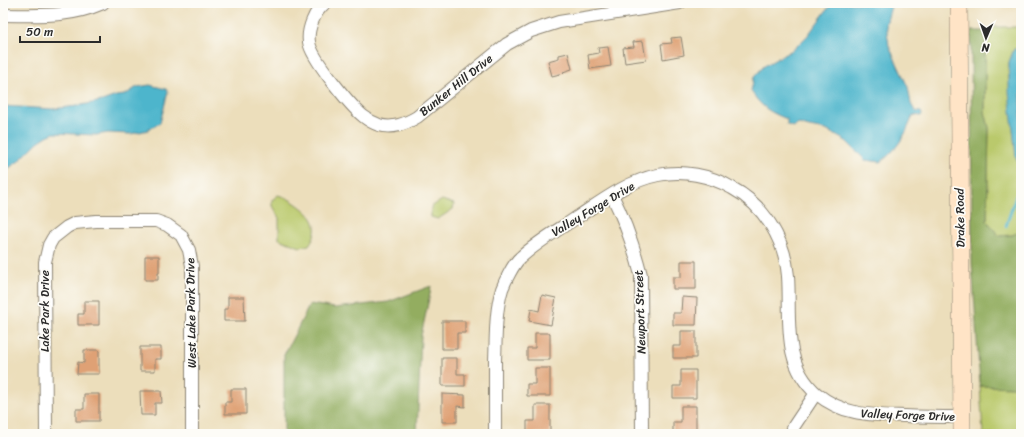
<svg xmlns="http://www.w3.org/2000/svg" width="1024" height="437" font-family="Sriracha,sans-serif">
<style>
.green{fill:#bac96c;stroke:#727a4c}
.forest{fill:#93ad60;stroke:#5f6c46}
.water{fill:#4db5cc;stroke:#3c707c}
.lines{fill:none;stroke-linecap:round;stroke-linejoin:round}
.stream{stroke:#4db5cc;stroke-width:3}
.building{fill:#dfa174}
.street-casing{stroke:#8c8473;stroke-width:14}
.secondary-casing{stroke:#8c8473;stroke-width:18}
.street{stroke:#fff;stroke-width:12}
.secondary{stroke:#ffe4c6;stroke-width:17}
.labels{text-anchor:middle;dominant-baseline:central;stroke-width:3.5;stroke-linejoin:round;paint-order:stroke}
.street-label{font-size:12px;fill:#2b2b2b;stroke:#fdfcf7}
</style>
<rect width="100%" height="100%" fill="#fdfcf7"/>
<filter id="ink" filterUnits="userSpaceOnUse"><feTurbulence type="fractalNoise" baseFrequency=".025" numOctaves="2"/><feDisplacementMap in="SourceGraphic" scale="8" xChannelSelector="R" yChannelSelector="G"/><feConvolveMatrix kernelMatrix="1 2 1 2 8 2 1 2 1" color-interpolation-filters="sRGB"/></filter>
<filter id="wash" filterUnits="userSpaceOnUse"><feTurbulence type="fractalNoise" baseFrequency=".012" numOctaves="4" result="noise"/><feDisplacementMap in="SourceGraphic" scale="16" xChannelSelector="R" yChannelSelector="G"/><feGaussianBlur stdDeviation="0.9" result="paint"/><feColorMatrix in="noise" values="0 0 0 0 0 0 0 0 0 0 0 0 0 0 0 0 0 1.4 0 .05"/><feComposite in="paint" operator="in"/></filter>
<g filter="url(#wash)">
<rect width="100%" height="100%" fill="#ecdebb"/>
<!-- green -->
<path class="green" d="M991,27H1021V49H1014L1009,62L1008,69L1012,118L1021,170V230L1013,235L999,236L987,221L989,128L985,112V31Z
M278,195C286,197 291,200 298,205C313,216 322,227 309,245L300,247L279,239V218L272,206V200Z
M442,200L454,204L453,209L438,219L431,217V207Z
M980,386L1021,387V434H983Z"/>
<!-- forest -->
<path class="forest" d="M971,31H985V112L989,128L987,221L999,236L1013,235L1021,230V387L980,386L972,263Z
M431,286L430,294L421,336L417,434H284V355L310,304L335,308L388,302Z"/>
<!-- water -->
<path class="water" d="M832,3H892L886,24L889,46L908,87L911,104L915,111L921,112L922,114L921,116L913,115C906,135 897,149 881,162L865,160L846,141L826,130L809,127L799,124L793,127L787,125V119C769,112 761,107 751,91L754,77L764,66L794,49L808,35Z
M1014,49H1021V170L1016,158L1009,92V62Z
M150,85L166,89L168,92L160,123L148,130L131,134L108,133L96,135L54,133L47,136L38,142L19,161L3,172V106L53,109L77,106L102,101L116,96L125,95L137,87Z"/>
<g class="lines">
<!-- stream -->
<path class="stream" d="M1006,226L1021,182"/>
</g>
<g id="blocks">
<!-- building -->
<path class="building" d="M681,37L684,55L663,59L661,44L672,43L671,38Z
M643,41L646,60L625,63L623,48L634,47L633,42Z
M608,47L611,66L590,69L588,55L599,53L598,48Z
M568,53L572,69L563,72L564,73L552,76L548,61L559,58V55Z
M145,256H159V273H158V280H145Z
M681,261H696V289H673V277H681Z
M542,295L556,298L551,325L529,321L531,309L539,311Z
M228,297H244L245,321H224V309H228Z
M682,297L697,298L696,325H673V313H681Z
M84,301H99V325H78V314H84Z
M442,321H465V333H457V349H442Z
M681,331H696V358H673V346H681Z
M535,333H550V360H527V348H535Z
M140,347H161V359H155V371H140Z
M84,350H99V374H77L78,362L84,363Z
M442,358H457V374H465V386H442Z
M535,368H550V396H527V384H535Z
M681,370H696V398H673V386H681Z
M231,389H246V414H225V402H231Z
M140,391H161L162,403H155V415H141Z
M84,394H99V421H76V409H84Z
M442,394L465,395V407L457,406V422H442Z
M535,405H550V433H527V421H535Z
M681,406H696V434H673V422H681Z
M249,430V434H234V431Z
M442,432H466L465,434H442Z"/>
</g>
</g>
<g filter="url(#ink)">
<use href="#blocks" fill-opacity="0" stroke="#8c8473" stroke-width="1"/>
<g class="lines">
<!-- street casing -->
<g class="street-casing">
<path id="street" d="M325,3C315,11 307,29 309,42C311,58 350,105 363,116C368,120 373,123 379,125C393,129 405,124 417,117L507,44L531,31L559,22L680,3
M3,15C39,15 68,18 103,3
M612,195C625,221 634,247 641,275L642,434
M46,434L45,262L49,245L53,238L67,227L75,223L96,221H156L167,225L181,235L189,250L192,266V434
M495,434C495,410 495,385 495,361C496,337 495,312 502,289C505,281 514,263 520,258C536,243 555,232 573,220C599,203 627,181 658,175C683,170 710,175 732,188C764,205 785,240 788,276C791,318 781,363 817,394C844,416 872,415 905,416C924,417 943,417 962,417
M791,434L794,426L816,393"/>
</g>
<!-- secondary casing -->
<g class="secondary-casing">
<path id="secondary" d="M959,3L962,434"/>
</g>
<!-- street -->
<use href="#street" class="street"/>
<!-- secondary -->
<use href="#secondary" class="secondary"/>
</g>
</g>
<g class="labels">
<!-- street labels -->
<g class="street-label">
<text transform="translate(456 85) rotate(-39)">Bunker Hill Drive</text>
<text transform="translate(593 209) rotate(-31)">Valley Forge Drive</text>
<text transform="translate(960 218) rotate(-91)">Drake Road</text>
<text transform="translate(45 311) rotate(-90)">Lake Park Drive</text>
<text transform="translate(640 312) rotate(-92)">Newport Street</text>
<text transform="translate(191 313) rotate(-91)">West Lake Park Drive</text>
<text transform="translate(908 415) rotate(2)">Valley Forge Drive</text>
</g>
</g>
<!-- margin -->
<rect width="1024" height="437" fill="none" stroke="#fdfcf7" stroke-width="16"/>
<!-- north arrow -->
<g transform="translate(986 38) rotate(182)" stroke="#fdfcf7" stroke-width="3" paint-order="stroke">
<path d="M0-3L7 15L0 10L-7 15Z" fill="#2b2b2b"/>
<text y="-6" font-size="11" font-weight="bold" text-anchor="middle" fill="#2b2b2b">N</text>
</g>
<!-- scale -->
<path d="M20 36v6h80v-6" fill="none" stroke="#2b2b2b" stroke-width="2"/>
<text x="26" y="36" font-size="12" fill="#2b2b2b" stroke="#fdfcf7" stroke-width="3" paint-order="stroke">50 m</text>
</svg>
